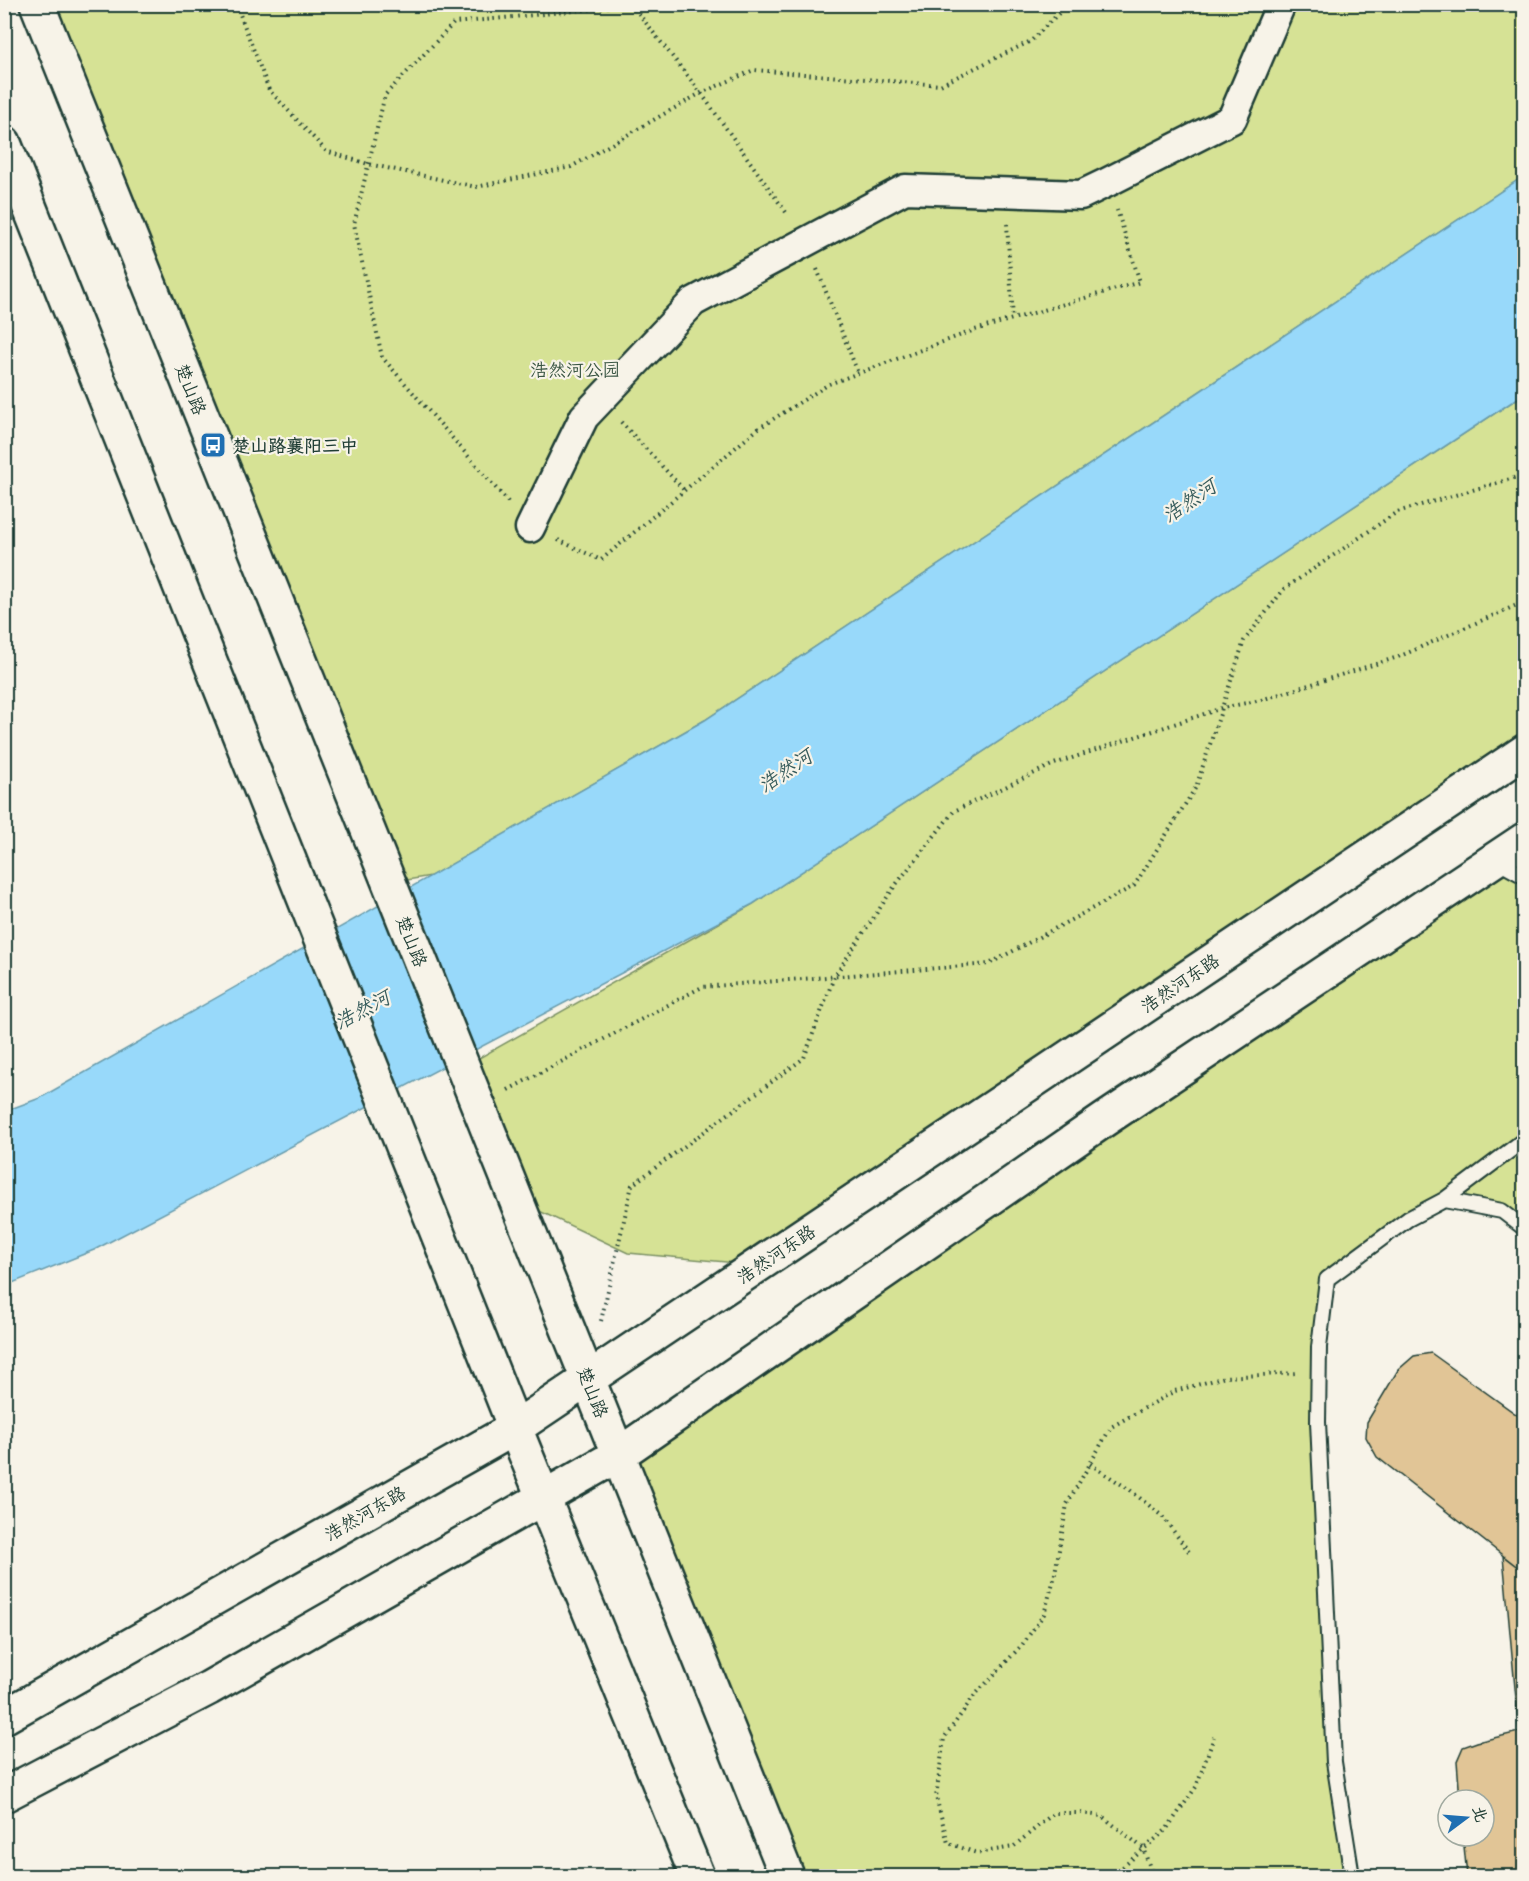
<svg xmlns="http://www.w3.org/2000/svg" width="1529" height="1881" font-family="Delius,'LXGW WenKai TC',sans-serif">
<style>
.green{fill:#d6e295;stroke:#7a9064;stroke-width:1.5}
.water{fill:#98d9fa;stroke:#689bab;stroke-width:1.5}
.building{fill:#e1c596;stroke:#1f3d34;stroke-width:1.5}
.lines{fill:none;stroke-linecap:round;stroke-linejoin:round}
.lane-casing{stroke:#1f3d34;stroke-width:18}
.street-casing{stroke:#1f3d34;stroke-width:33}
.secondary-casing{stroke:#1f3d34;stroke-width:38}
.path{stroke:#1f3d34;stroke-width:4;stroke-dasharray:1.5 4.5;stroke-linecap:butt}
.lane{stroke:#f7f3e8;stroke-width:14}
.street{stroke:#f7f3e8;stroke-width:28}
.secondary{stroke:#f7f3e8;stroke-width:33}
.labels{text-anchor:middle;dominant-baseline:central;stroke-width:4.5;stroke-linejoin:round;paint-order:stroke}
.park-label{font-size:18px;fill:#3a5643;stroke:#f7f3e8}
.street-label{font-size:18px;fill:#1f3d34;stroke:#f7f3e8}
.poi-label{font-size:18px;font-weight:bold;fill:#1f3d34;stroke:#f7f3e8;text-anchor:start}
.water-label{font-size:20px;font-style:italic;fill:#375c5c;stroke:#f7f3e8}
</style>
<rect width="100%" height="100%" fill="#f7f3e8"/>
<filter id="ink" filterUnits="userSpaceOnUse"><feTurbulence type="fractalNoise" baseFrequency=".0167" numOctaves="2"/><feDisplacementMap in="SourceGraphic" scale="12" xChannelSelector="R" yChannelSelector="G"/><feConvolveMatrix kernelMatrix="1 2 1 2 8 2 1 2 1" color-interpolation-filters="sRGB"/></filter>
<g filter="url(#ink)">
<!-- green -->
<path class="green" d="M36,5H1524V176L705,720L431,876L389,883Z
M1524,394V752L759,1265L628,1253L516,1200L463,1067L753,904Z
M1524,840V1228L1502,1211L1444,1200L1327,1279L1319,1347L1334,1762L1352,1876H787L618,1455Z"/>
<!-- water -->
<path class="water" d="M1524,176V394L753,904L94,1250L5,1286V1111L40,1098L705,720Z"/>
<!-- building -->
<path class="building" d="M1431,1353L1524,1420V1572L1377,1457L1366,1437L1367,1422L1398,1370L1414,1356Z
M1503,1556L1524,1572V1876H1467L1463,1836H1484V1800H1460L1457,1761L1463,1747L1477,1742L1519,1732Z"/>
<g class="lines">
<!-- lane casing -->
<g class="lane-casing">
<path id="lane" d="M1495,860L1524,876
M1444,1200L1524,1140
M1352,1876L1334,1762L1318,1422L1319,1347L1327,1279L1408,1219L1444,1200L1502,1211L1524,1228"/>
</g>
<!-- street casing -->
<g class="street-casing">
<path id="street" d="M530,528L584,417L693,302L905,189L1081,195L1108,182L1232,119L1281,4"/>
</g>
<!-- secondary casing -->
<g class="secondary-casing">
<path id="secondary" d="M37,4L787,1876
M4,143L515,1428L697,1876
M4,1717L515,1428L1524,752
M4,1795L209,1688L618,1455L1104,1120L1524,840"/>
</g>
<!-- path -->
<path class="path" d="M236,4L269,90L326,151L368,164L476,187L571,167L701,93L754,70L940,85L1031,41L1068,4
M631,4L701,93L788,215
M1007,224L1013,319
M817,269L858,373
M621,422L684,490
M508,502L382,357L354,224L385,95L454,23L603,8L615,4
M558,540L601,560L759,428L829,384L975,330L1140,282L1117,210
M508,1090L702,987L989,964L1134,886L1196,787L1244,641L1284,589L1397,512L1524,475
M601,1321L632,1185L804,1058L834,977L894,887L954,811L1054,764L1222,708L1261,700L1398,657L1524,602
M1090,1464L1130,1490L1162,1516L1190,1553
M1118,1871L1166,1830L1196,1787L1214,1737
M1153,1876L1143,1848L1102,1816L1080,1813H1054L1013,1847L977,1853L948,1843L936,1797L944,1738L975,1695L1022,1645L1044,1614L1054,1579L1067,1504L1111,1427L1175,1391L1225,1377L1297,1373"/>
<!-- lane -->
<use href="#lane" class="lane"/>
<!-- street -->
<use href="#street" class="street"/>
<!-- secondary -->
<use href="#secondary" class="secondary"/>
</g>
</g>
<!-- icons -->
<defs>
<g id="bus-square" transform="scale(1.35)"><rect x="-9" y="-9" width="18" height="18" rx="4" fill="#1f6fb2" stroke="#f7f3e8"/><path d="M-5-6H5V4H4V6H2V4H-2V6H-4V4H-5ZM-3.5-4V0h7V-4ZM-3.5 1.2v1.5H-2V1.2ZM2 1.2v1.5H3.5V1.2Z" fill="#fff"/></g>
</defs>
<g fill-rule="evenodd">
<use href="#bus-square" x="213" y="445"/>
</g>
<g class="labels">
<!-- park labels -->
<g class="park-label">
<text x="575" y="369">浩然河公园</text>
</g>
<!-- street labels -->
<g class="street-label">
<text transform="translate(191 389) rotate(68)">楚山路</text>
<text transform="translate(412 941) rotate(68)">楚山路</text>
<text transform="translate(1180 983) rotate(-34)">浩然河东路</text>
<text transform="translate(776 1254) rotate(-34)">浩然河东路</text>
<text transform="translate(593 1392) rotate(68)">楚山路</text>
<text transform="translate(365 1513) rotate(-30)">浩然河东路</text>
</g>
<!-- poi labels -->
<g class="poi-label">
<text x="232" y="445">楚山路襄阳三中</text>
</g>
<!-- water labels -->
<g class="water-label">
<text transform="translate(1189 500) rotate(-34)">浩然河</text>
<text transform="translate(785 770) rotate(-34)">浩然河</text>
<text transform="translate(362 1009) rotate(-28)">浩然河</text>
</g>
</g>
<!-- margin -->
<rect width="1529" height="1881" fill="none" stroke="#f7f3e8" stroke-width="24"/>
<rect x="12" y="12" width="1505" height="1857" fill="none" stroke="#1f3d34" stroke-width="2" filter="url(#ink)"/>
<!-- north arrow -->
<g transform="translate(1466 1818) rotate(74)"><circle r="28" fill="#f7f3e8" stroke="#a1aaa0" stroke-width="1.5"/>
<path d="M0-4.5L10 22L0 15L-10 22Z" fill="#1f6fb2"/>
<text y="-9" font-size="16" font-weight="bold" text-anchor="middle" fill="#1f3d34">北</text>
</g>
</svg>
